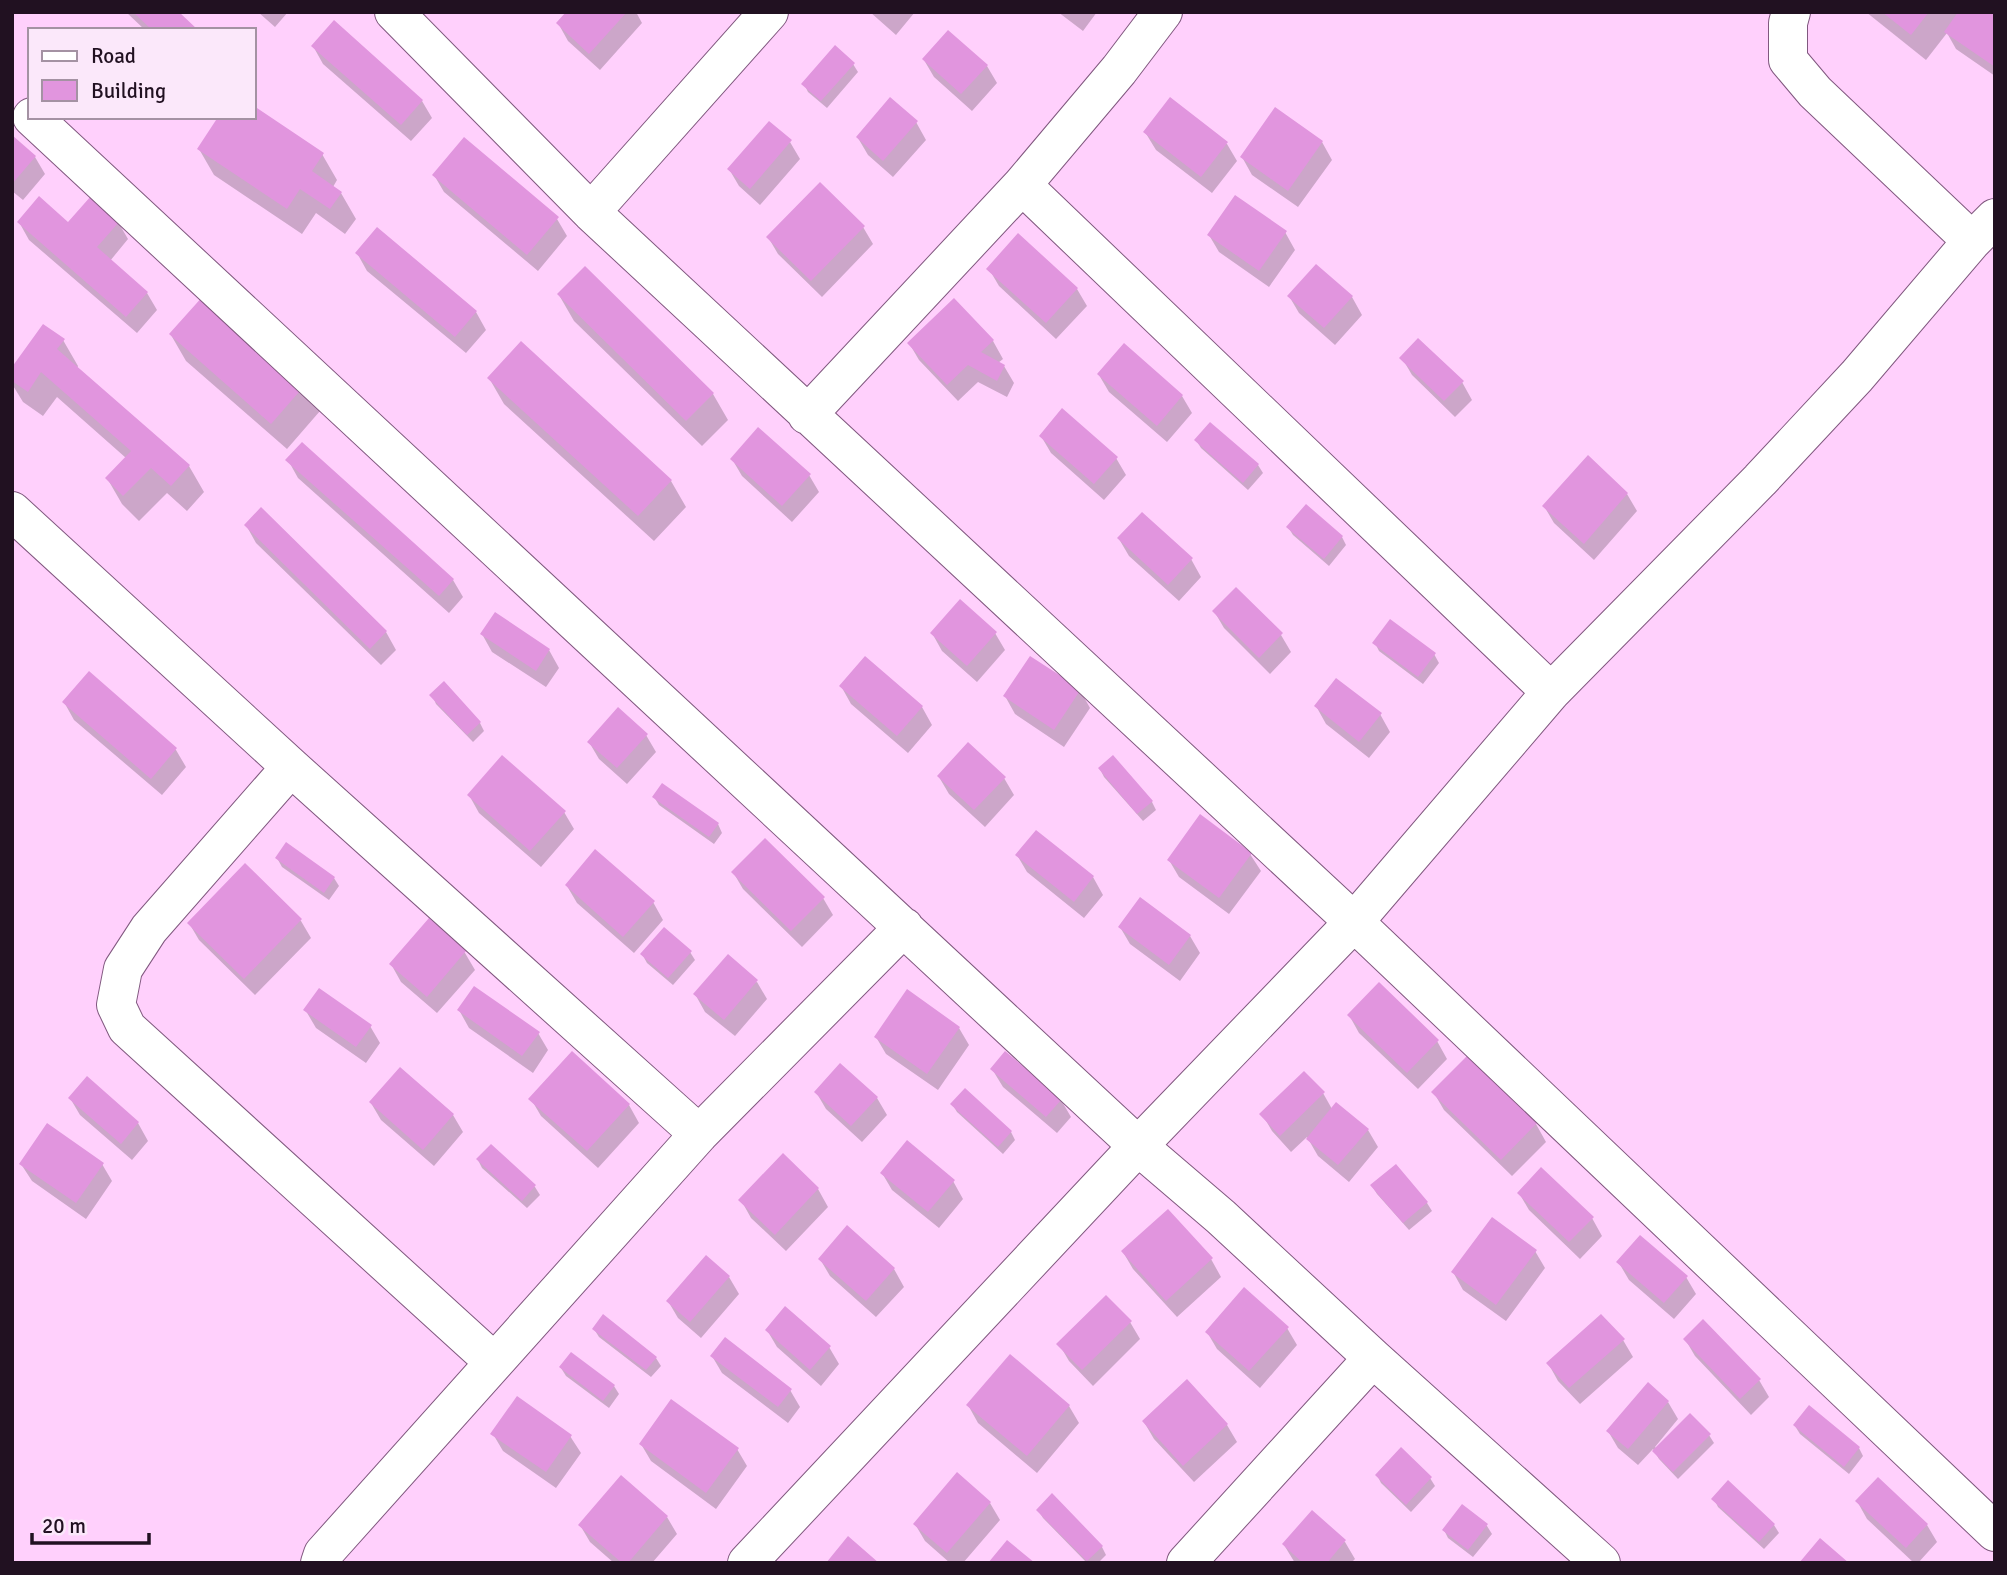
<svg xmlns="http://www.w3.org/2000/svg" width="2007" height="1575" font-family="Signika,sans-serif">
<style>
.shadow{fill:#0003}
.building{fill:#e195de}
.lines{fill:none;stroke-linecap:round;stroke-linejoin:round}
.minor-casing{stroke:#80587f;stroke-width:40}
.minor{stroke:#fff;stroke-width:38}
</style>
<rect width="100%" height="100%" fill="#ffd0fc"/>
<!-- shadow -->
<path class="shadow" d="M126,12H176L196,30H145Z
M258,12H288L275,27Z
M568,12H636L642,23L600,70L568,41L558,23Z
M870,12H915L896,35Z
M1058,12H1097L1083,31Z
M1866,12H1995V76L1956,49L1947,33L1926,60Z
M313,46L422,101L432,118L411,141L323,64Z
M924,60L987,66L997,83L972,111L934,77Z
M853,64L858,72L827,108L808,92L804,84Z
M254,108L322,154L337,180L333,187L341,193L356,219L345,234L316,213L302,234L214,175L199,149L254,117Z
M916,122L926,140L893,177L868,155L858,138Z
M1145,132L1227,144L1237,161L1212,193L1156,150Z
M12,137L35,157L45,174L23,200L12,191Z
M790,142L800,159L760,205L739,186L729,169Z
M1322,142L1332,160L1298,207L1252,175L1242,157Z
M434,175L557,219L567,236L538,271L444,192Z
M19,222L69,224L118,222L128,239L110,261L147,293L157,310L137,333L29,240Z
M863,227L873,244L822,297L778,254L768,237Z
M1285,232L1295,250L1269,287L1219,252L1209,235Z
M357,253L476,312L486,330L466,353L367,271Z
M1316,266L1352,297L1362,315L1335,345L1299,313L1289,296Z
M989,269L1077,289L1087,306L1056,339L999,286Z
M559,295L713,394L728,420L702,446L574,321Z
M171,335L305,385L320,411L287,449L186,361Z
M63,340L78,366L77,369L189,466L204,492L187,511L167,493L139,521L122,504L107,478L126,458L57,397L43,416L23,402L12,384V370Z
M993,341L1003,359L998,363L1004,366L1014,383L1007,397L978,382L958,401L919,360L909,343Z
M1402,358L1462,382L1472,400L1455,417L1412,375Z
M1099,375L1182,396L1192,413L1167,442L1109,392Z
M489,378L671,481L686,507L654,541L504,404Z
M1210,424L1258,465L1263,473L1248,490L1201,448L1196,440Z
M1041,436L1116,458L1126,475L1104,500L1051,453Z
M732,459L809,475L819,492L792,522L742,476Z
M288,460L453,580L463,597L449,613L298,478Z
M1627,494L1637,511L1594,560L1554,523L1544,506Z
M261,510L386,632L396,650L381,665L256,543L246,525Z
M1288,527L1342,537L1346,545L1329,566L1293,535Z
M1119,539L1191,559L1201,577L1179,601L1129,556Z
M1214,611L1281,635L1291,652L1270,674L1224,628Z
M932,633H995L1005,650L977,682L942,651Z
M482,634L549,650L559,668L546,687L492,652Z
M1375,643L1434,654L1439,663L1423,684L1379,651Z
M90,674L176,750L186,767L162,795L74,720L64,702Z
M841,686L922,707L932,725L908,753L851,704Z
M1080,690L1090,708L1064,747L1015,714L1005,696Z
M432,695L480,723L484,731L473,742L436,704Z
M1316,706L1380,714L1390,732L1369,758L1326,724Z
M646,735L656,752L627,784L599,759L589,742Z
M1100,769L1152,802L1156,810L1143,821L1104,777Z
M939,777L1004,778L1014,795L985,827L949,794Z
M469,795L564,812L574,829L541,867L479,813Z
M654,797L718,824L722,833L714,844L659,805Z
M1250,854L1261,871L1229,914L1179,877L1169,860Z
M1017,855L1093,877L1103,895L1084,918L1027,872Z
M277,858L334,878L339,886L329,900L282,867Z
M245,865L301,921L311,938L255,995L199,940L189,923Z
M733,872L823,898L833,915L802,947L743,889Z
M567,886L653,902L663,920L634,953L577,903Z
M429,921L465,953L475,970L437,1013L401,982L391,964Z
M1120,927L1190,936L1200,953L1180,981L1130,944Z
M690,952L695,960L673,985L647,963L642,954Z
M757,982L767,999L735,1036L705,1012L695,994Z
M459,1010L538,1033L548,1050L533,1073L469,1028Z
M306,1011L370,1026L380,1043L366,1063L316,1028Z
M1349,1015L1437,1041L1447,1059L1418,1089L1359,1033Z
M959,1028L969,1045L938,1090L886,1054L876,1037Z
M572,1053L629,1105L639,1123L598,1168L541,1116L531,1099Z
M400,1069L453,1115L463,1132L434,1166L381,1120L371,1103Z
M992,1069L1061,1100L1071,1117L1057,1133L1003,1087Z
M816,1092L877,1098L887,1115L862,1142L826,1109Z
M1323,1093L1332,1109L1368,1130L1378,1147L1349,1182L1318,1156L1307,1137L1291,1152L1272,1131L1262,1114Z
M1434,1093L1536,1124L1546,1142L1512,1176L1444,1110Z
M70,1098L138,1123L148,1141L132,1160L80,1115Z
M952,1104L1011,1132L1015,1140L1003,1154L957,1112Z
M491,1146L535,1187L540,1195L527,1208L482,1168L478,1160Z
M783,1156L818,1189L828,1207L786,1251L751,1218L741,1200Z
M21,1164H102L112,1181L86,1219L32,1181Z
M882,1173L953,1181L963,1199L939,1228L892,1190Z
M1372,1186L1427,1203L1432,1211L1409,1230L1377,1194Z
M1519,1193L1592,1218L1602,1236L1580,1259L1529,1210Z
M847,1228L894,1269L904,1287L876,1317L830,1276L820,1259Z
M1535,1251L1545,1268L1506,1321L1463,1290L1453,1272Z
M1123,1252L1211,1259L1221,1277L1177,1317L1133,1269Z
M1619,1263L1686,1277L1696,1294L1674,1319L1629,1280Z
M729,1277L739,1294L701,1338L678,1318L668,1301Z
M1130,1322L1140,1339L1093,1386L1069,1361L1059,1344Z
M1287,1328L1297,1345L1260,1388L1217,1349L1207,1332Z
M594,1329L656,1358L661,1366L651,1377L599,1337Z
M767,1330L829,1347L839,1364L821,1386L777,1347Z
M1685,1339L1759,1380L1769,1397L1751,1415L1695,1356Z
M1623,1340L1633,1357L1580,1404L1558,1381L1548,1363Z
M712,1356L790,1390L800,1407L788,1423L722,1373Z
M1010,1356L1069,1406L1079,1423L1037,1473L978,1423L968,1405Z
M561,1368L614,1386L619,1394L609,1408L566,1376Z
M1668,1402L1678,1419L1655,1447L1657,1449L1709,1435L1714,1443L1678,1479L1659,1459L1653,1449L1638,1465L1618,1448L1608,1431Z
M1144,1422L1227,1425L1237,1442L1194,1482L1154,1439Z
M1795,1426L1859,1448L1863,1456L1849,1474L1800,1434Z
M493,1434L570,1436L581,1453L556,1488L503,1451Z
M641,1444L737,1449L747,1466L716,1509L651,1461Z
M1377,1475L1430,1478L1435,1486L1411,1512L1381,1483Z
M1878,1479L1927,1525L1937,1542L1918,1563H1914L1867,1519L1857,1501Z
M1714,1499L1774,1525L1779,1533L1764,1549L1718,1507Z
M990,1503L1000,1520L963,1563H950L925,1541L915,1524Z
M1462,1506L1487,1526L1492,1534L1473,1557L1448,1538L1444,1530Z
M1038,1510L1102,1547L1106,1555L1098,1563H1087L1043,1518Z
M667,1517L677,1534L652,1563H614L590,1542L580,1525Z
M1345,1542L1355,1559L1351,1563H1295L1284,1545Z"/>
<!-- building -->
<path class="building" d="M133,12H179L198,30H152Z
M566,12H627L589,54L556,23Z
M1882,12H1929L1911,35Z
M1958,12H1995V67L1944,32Z
M334,20L423,100L401,125L311,46Z
M948,30L988,65L961,94L922,59Z
M835,45L855,63L821,101L801,84Z
M890,97L918,121L883,161L856,137Z
M1170,97L1228,142L1201,177L1143,132Z
M254,106L324,153L312,171L342,192L330,209L300,189L287,209L197,149L218,117H254Z
M1275,107L1323,141L1288,191L1240,157Z
M769,121L792,140L750,189L727,169Z
M12,135L36,156L12,184Z
M464,137L559,217L527,255L432,175Z
M820,182L865,226L811,281L766,237Z
M1235,195L1287,231L1259,271L1207,235Z
M39,196L68,222L91,196L120,221L97,247L148,292L126,317L17,222Z
M377,227L477,311L455,337L355,253Z
M1018,233L1078,288L1046,323L986,269Z
M1316,264L1353,296L1324,328L1287,296Z
M585,266L714,393L686,421L557,294Z
M204,295L306,384L271,424L169,334Z
M954,298L994,340L981,352L1005,365L997,381L968,365L947,385L907,343Z
M43,324L65,339L57,349L190,465L171,486L151,468L123,496L105,478L131,451L41,372L28,392L12,381V367Z
M1418,338L1464,381L1444,401L1399,358Z
M521,341L672,480L638,516L487,378Z
M1124,343L1183,395L1157,426L1097,374Z
M1062,408L1118,457L1094,484L1039,436Z
M1210,422L1259,464L1243,483L1194,440Z
M758,427L811,474L782,506L730,459Z
M302,442L454,579L439,596L285,460Z
M1588,455L1628,493L1584,544L1542,506Z
M1306,504L1343,536L1324,559L1286,527Z
M261,507L387,631L370,649L244,525Z
M1142,512L1193,558L1168,585L1117,538Z
M1236,587L1283,633L1259,658L1212,611Z
M960,599L997,632L967,666L930,633Z
M495,612L550,649L536,671L480,634Z
M1390,619L1436,653L1418,677L1372,643Z
M865,656L923,706L897,736L839,686Z
M1030,656L1081,689L1054,730L1003,696Z
M89,671L177,748L151,779L62,702Z
M1336,678L1382,713L1359,742L1314,706Z
M444,681L481,722L467,735L429,695Z
M618,707L648,734L617,768L587,742Z
M968,742L1006,777L974,810L937,776Z
M502,755L566,811L530,851L467,795Z
M1113,755L1153,801L1137,814L1098,768Z
M662,783L719,823L709,837L652,797Z
M1200,814L1252,853L1219,898L1167,860Z
M1036,830L1094,876L1074,902L1015,855Z
M765,838L825,897L791,931L731,872Z
M286,842L335,877L324,893L275,858Z
M595,849L655,901L623,937L565,885Z
M245,863L302,919L244,979L187,923Z
M1140,897L1191,935L1169,965L1118,927Z
M429,918L466,951L427,997L389,964Z
M664,927L692,951L668,978L640,954Z
M728,954L758,980L724,1020L693,994Z
M1379,982L1439,1040L1407,1073L1347,1015Z
M474,986L540,1032L522,1056L457,1010Z
M319,988L372,1025L356,1047L303,1010Z
M907,989L960,1027L927,1074L874,1037Z
M572,1051L630,1104L587,1151L528,1099Z
M1005,1051L1062,1099L1046,1117L990,1069Z
M1467,1056L1537,1123L1501,1160L1431,1092Z
M840,1063L878,1097L851,1126L814,1092Z
M400,1067L454,1114L423,1150L369,1102Z
M1304,1071L1325,1092L1280,1136L1259,1114Z
M87,1076L139,1122L121,1144L68,1098Z
M965,1088L1012,1131L998,1147L950,1104Z
M1336,1102L1369,1129L1338,1165L1306,1139Z
M47,1123L104,1163L76,1203L19,1164Z
M907,1140L955,1180L928,1212L880,1173Z
M491,1144L536,1185L522,1201L476,1159Z
M783,1153L819,1188L775,1235L738,1200Z
M1396,1164L1428,1202L1403,1223L1370,1185Z
M1541,1167L1594,1217L1569,1242L1517,1193Z
M1168,1209L1213,1258L1166,1301L1121,1251Z
M1492,1217L1537,1250L1496,1305L1451,1272Z
M847,1225L895,1268L866,1301L818,1259Z
M1640,1235L1688,1276L1664,1303L1616,1262Z
M706,1255L730,1276L690,1322L666,1301Z
M1244,1287L1289,1327L1249,1371L1205,1332Z
M1106,1295L1132,1321L1082,1370L1056,1344Z
M785,1306L831,1346L810,1370L765,1330Z
M603,1314L657,1357L646,1370L592,1329Z
M1601,1314L1625,1339L1569,1388L1546,1363Z
M1703,1319L1761,1379L1740,1399L1683,1339Z
M725,1337L792,1389L778,1407L710,1356Z
M571,1352L615,1385L603,1401L559,1367Z
M1010,1354L1070,1405L1027,1456L966,1405Z
M1187,1379L1228,1424L1183,1466L1142,1421Z
M1648,1382L1669,1401L1628,1449L1606,1431Z
M517,1396L572,1435L546,1472L490,1434Z
M671,1399L739,1448L706,1493L639,1444Z
M1809,1405L1860,1447L1844,1467L1793,1425Z
M1690,1413L1711,1434L1673,1472L1652,1451Z
M1401,1447L1432,1477L1406,1505L1375,1475Z
M957,1472L991,1502L947,1553L913,1524Z
M621,1475L668,1516L628,1563H622L578,1525Z
M1878,1477L1928,1524L1906,1548L1855,1501Z
M1728,1480L1775,1524L1759,1542L1711,1499Z
M1052,1493L1103,1546L1087,1561L1036,1510Z
M1462,1504L1488,1524L1468,1550L1442,1530Z
M1312,1510L1346,1540L1327,1563H1303L1282,1544Z
M848,1536L879,1563H826Z
M1820,1538L1849,1563H1799Z
M1007,1540L1035,1563H988Z"/>
<g class="lines">
<!-- minor casing -->
<g class="minor-casing">
<path id="minor" d="M394,12L591,212L1354,922L1995,1532
M1791,12L1788,23V60L1815,92L1972,241
M32,117L1138,1146L1221,1217L1373,1358L1601,1563
M1022,185L1551,692
M591,212L769,12
M807,415L1022,185L1119,70L1163,12
M12,511L291,767L699,1134
M291,767L149,929L123,969L116,1005L127,1028L494,1362
M320,1563L323,1554L699,1134L904,927
M747,1563L1138,1146L1354,922L1551,692L1760,480L1857,376L1972,241L1995,218
M1186,1563L1373,1358"/>
</g>
<!-- minor -->
<use href="#minor" class="minor"/>
</g>
<!-- border -->
<rect width="2007" height="1575" fill="none" stroke="#211121" stroke-width="28"/>
<!-- legend -->
<rect x="28" y="28" width="228" height="91" fill="#fbe8fa" stroke="#a492a3" stroke-width="2"/>
<rect x="42" y="51" width="35" height="10" fill="#ffffff" stroke="#a492a3" stroke-width="2"/>
<text x="91" y="63" font-size="21" fill="#211121">Road</text>
<rect x="42" y="80" width="35" height="21" fill="#e195de" stroke="#a492a3" stroke-width="2"/>
<text x="91" y="98" font-size="21" fill="#211121">Building</text>
<!-- scale -->
<path d="M32 1533v10h117v-10" fill="none" stroke="#211121" stroke-width="3.5"/>
<text x="42" y="1533" font-size="21" fill="#211121" stroke="#fbe8fa" stroke-width="5" paint-order="stroke">20 m</text>
</svg>
